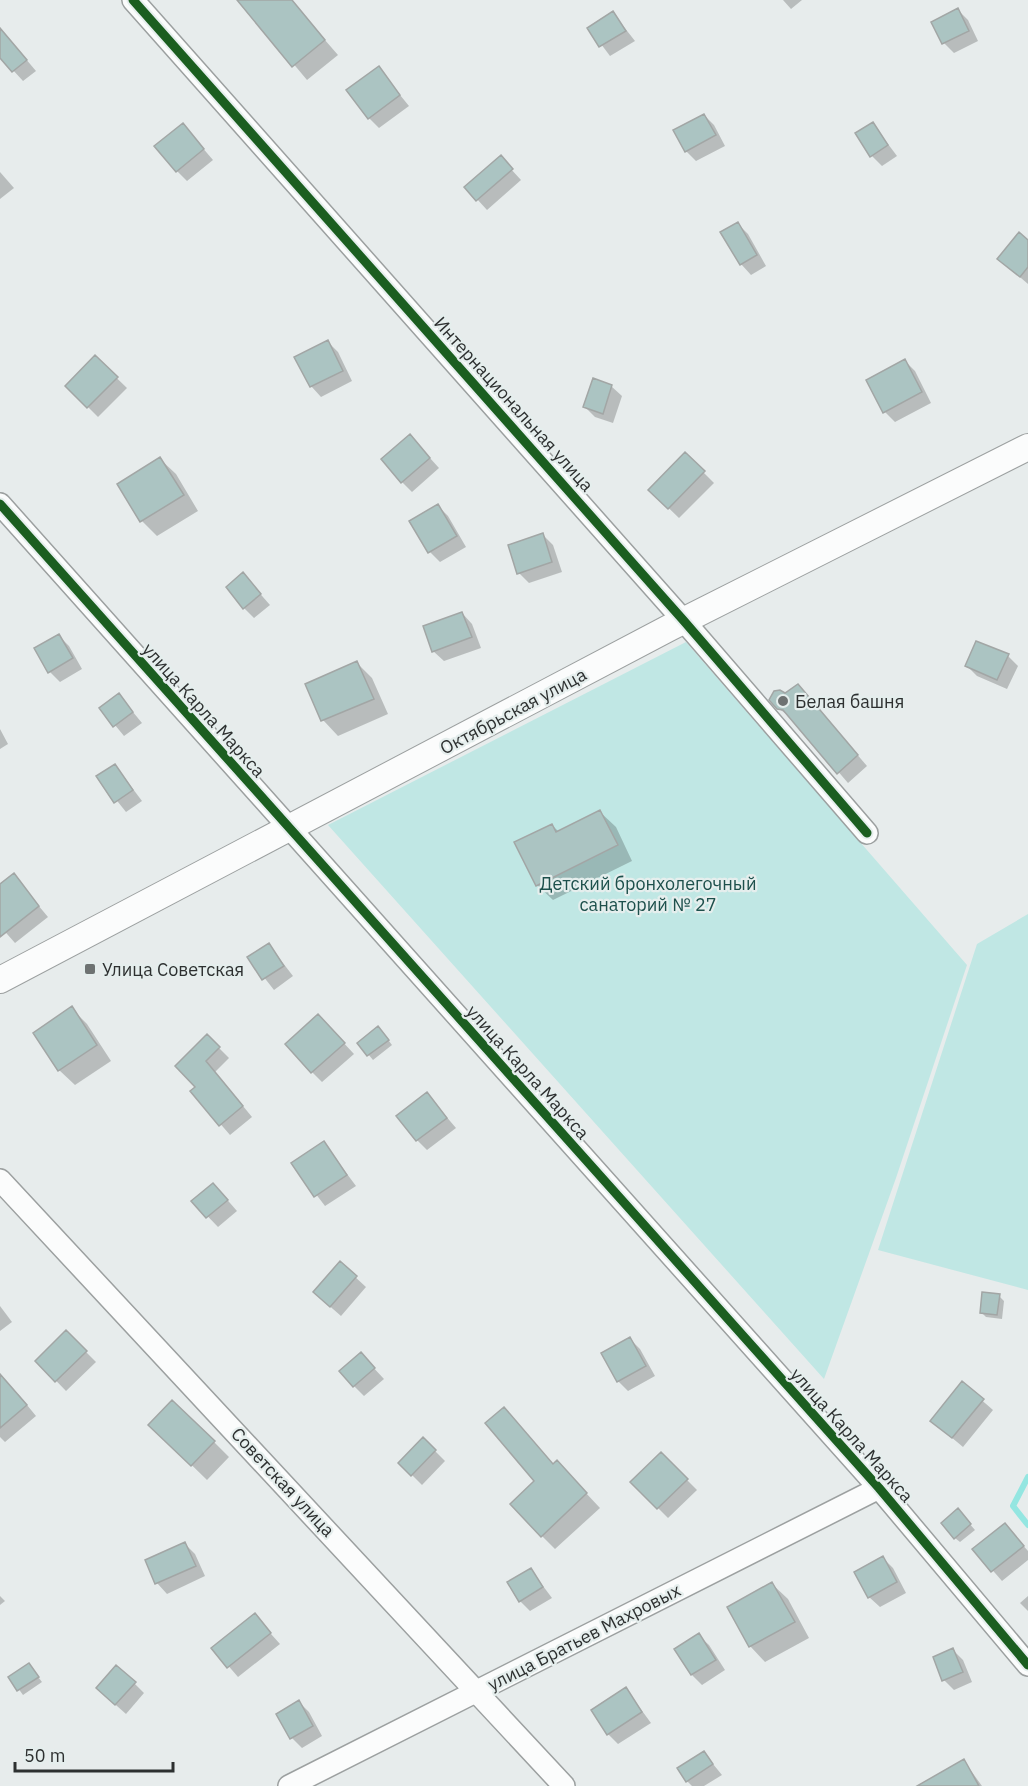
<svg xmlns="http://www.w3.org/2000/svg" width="1028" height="1786" font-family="'IBM Plex Sans',sans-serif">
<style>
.green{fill:#c0e7e4}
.shadow{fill:#0003}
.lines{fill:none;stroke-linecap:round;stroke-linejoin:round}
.stream{stroke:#94e6e1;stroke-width:6}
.building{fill:#abc4c2;stroke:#a2a6a5;stroke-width:1.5}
.minor-casing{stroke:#9ca0a0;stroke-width:24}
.major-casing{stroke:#9ca0a0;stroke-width:28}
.minor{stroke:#fbfcfc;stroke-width:21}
.major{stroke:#fbfcfc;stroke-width:26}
.cycleway-casing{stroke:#e5eeed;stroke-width:13}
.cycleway{stroke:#1b5e20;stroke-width:9}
.poi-dot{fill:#6e7272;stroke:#e5eeed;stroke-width:2}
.labels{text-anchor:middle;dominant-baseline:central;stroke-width:4.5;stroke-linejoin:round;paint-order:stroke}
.street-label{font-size:18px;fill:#2d3030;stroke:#e5eeed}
.poi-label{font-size:18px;fill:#2d3030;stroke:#e5eeed;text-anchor:start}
.park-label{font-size:18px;fill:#1d504c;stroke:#e5eeed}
</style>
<rect width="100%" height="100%" fill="#e7ecec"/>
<!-- green -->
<path class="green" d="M686,642L967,965L896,1178L824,1379L328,825Z
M1028,914V1290L878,1250L977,944Z"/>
<!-- shadow -->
<path class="shadow" d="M240,0L291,1L338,55L307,80Z
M783,0H802L791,9Z
M958,10L968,20L978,41L954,53L944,43L933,22Z
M613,13L635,41L610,56L589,28Z
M0,39L14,45L36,71L23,81L0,56Z
M378,68L409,106L379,128L369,118Z
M704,115L714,125L725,146L696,161L686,151Z
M873,124L897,156L882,166L872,156Z
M183,125L213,160L187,181L177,171Z
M510,168L521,180L487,210L466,187Z
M0,172L14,188L0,199Z
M738,224L748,234L766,266L751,275L741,264Z
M1028,242V284L999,259Z
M328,342L338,352L352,381L321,397L311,386Z
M95,357L127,388L98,417L67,386Z
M905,361L915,371L931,403L895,422L885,412Z
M611,386L622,396L613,423L595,417L585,407Z
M410,436L439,468L412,492L402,482Z
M685,454L714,483L679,518L650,490Z
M160,459L176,474L198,511L157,536L142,521Z
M438,506L448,516L466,547L440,562L430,552L411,522Z
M543,535L553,545L562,572L529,583L519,573Z
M243,574L270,605L254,618L244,608Z
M462,613L472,624L481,648L444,661L433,651Z
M59,636L69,646L82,669L60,682L50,672Z
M1008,656L1018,666L1007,689L977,676L967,666Z
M357,663L372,678L388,714L338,736L323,720L307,685Z
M119,695L142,723L124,736L101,708Z
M785,695L808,697L867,766L848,783L793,719L778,708Z
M0,729L8,744L0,749Z
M115,765L142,801L126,812L98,777Z
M600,812L616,827L632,861L553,900L537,885L552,825L559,832Z
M13,875L48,917L15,943L0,926V885Z
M269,945L293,976L274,990L249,958Z
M71,1008L87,1024L111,1061L75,1085L59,1070Z
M328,1026L354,1054L322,1082L312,1072Z
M383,1033L392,1045L373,1060L359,1043Z
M207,1036L229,1058L215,1072L252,1117L230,1135L192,1091L197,1087Z
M427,1094L456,1128L427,1150L417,1140Z
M324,1143L356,1186L325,1206L293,1164Z
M223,1195L237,1211L218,1227L193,1201Z
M340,1263L366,1287L341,1316L325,1302Z
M999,1296L1004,1301L1002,1319L986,1317L981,1312Z
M0,1306L12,1322L0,1331Z
M66,1332L96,1362L66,1391L37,1361Z
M630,1339L640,1349L655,1376L628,1391L618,1381Z
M371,1365L384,1379L364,1396L354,1386Z
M962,1383L993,1410L963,1447L932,1421Z
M0,1391L18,1394L36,1416L5,1442L0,1437Z
M423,1439L445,1461L422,1485L400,1463Z
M166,1440L214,1442L229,1457L207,1480Z
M661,1454L697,1490L668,1518L632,1482Z
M554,1465L570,1476L600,1508L555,1549L542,1536Z
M962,1515L975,1530L960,1542L955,1538Z
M1005,1525L1028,1551V1560L1002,1581L974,1549Z
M185,1544L195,1554L205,1576L167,1594L157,1583L146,1561Z
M883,1558L893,1568L906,1593L880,1607L869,1597Z
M531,1570L552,1598L530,1611L520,1601Z
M772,1584L788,1599L809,1638L765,1662L750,1646Z
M0,1596L5,1601L0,1605Z
M1028,1596V1611L1020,1603Z
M254,1615L280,1644L238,1677L213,1648Z
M698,1635L709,1645L725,1670L702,1685L692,1675L676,1649Z
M953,1650L963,1660L972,1682L954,1690L944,1680Z
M29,1665L42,1682L23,1695L10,1677Z
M134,1683L144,1693L126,1714L108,1698Z
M626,1689L651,1723L618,1744L608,1734Z
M299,1702L309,1712L322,1736L302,1748L292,1738Z
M704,1753L722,1775L704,1786H692L687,1781Z
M964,1761L982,1786H920Z"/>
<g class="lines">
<!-- stream -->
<path class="stream" d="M1028,1477L1013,1506L1028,1525"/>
</g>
<!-- building -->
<path class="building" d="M237,0H292L325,40L292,67Z
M958,8L969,31L942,44L931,22Z
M613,11L626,31L599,47L587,28Z
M0,28L27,60L12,72L0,58Z
M379,66L400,95L368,119L346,90Z
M704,114L716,135L685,152L673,130Z
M873,122L888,145L870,157L855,133Z
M183,123L204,149L176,172L154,146Z
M501,155L513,169L476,201L464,187Z
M738,222L757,255L740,265L720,232Z
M1019,232L1028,240V267L1020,277L997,259Z
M328,340L343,371L310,387L294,357Z
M95,355L118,377L87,408L65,386Z
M905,359L922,392L883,413L866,380Z
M593,378L612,385L603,414L583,407Z
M410,434L430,458L401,483L381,459Z
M685,452L705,471L668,509L648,490Z
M160,457L184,495L140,522L117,484Z
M438,504L457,536L428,553L409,521Z
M543,533L552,562L517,574L508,545Z
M243,572L261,594L243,609L226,587Z
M462,612L472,637L432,652L423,626Z
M59,634L73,658L48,673L34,648Z
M976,641L1009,654L997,680L965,666Z
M357,661L374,699L321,721L305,684Z
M798,684L858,755L837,774L783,710L777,709L769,700L774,691L780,690L785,693Z
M119,693L133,712L113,727L99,708Z
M115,764L133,790L114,803L96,776Z
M600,810L618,845L536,886L514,842L552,824L556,832Z
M14,873L39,906L0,937V884Z
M269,943L284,966L262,980L247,957Z
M72,1006L97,1045L58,1071L33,1033Z
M318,1014L345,1043L311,1073L285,1044Z
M378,1026L389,1040L367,1056L357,1043Z
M207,1034L220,1047L206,1061L243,1106L219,1126L190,1091L195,1087L175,1066Z
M427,1092L447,1118L416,1141L396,1116Z
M324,1141L347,1175L314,1197L291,1163Z
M213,1183L228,1200L206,1218L191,1201Z
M340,1261L357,1276L330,1307L313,1292Z
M982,1292L1000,1294L997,1315L980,1313Z
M66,1330L87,1351L55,1382L35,1361Z
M630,1337L646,1366L617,1382L601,1353Z
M361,1352L375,1368L353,1387L339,1371Z
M0,1374L27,1405L0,1428Z
M962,1381L984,1399L952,1438L930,1421Z
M172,1400L215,1441L191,1466L148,1425Z
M504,1407L553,1464L557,1460L587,1493L541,1537L510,1504L534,1481L485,1423Z
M423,1437L436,1450L411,1476L398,1463Z
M661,1452L688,1479L657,1509L630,1482Z
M958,1508L971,1524L954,1539L941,1523Z
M1005,1523L1024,1546L991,1572L972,1549Z
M185,1542L196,1566L155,1584L145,1560Z
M883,1556L897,1582L868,1598L854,1572Z
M531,1568L543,1587L519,1602L507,1582Z
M772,1582L795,1622L749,1647L727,1607Z
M255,1613L271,1633L227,1668L211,1648Z
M699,1633L716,1660L691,1675L674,1649Z
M953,1648L963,1672L942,1681L933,1657Z
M29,1663L39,1677L17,1691L8,1677Z
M116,1665L136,1682L115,1705L96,1688Z
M626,1687L642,1712L607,1735L591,1710Z
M299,1700L313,1726L290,1739L276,1714Z
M704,1751L713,1764L686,1782L677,1768Z
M964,1759L979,1786H917Z"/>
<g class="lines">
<!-- minor casing -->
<g class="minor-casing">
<path id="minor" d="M133,0L684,621L867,833
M0,504L879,1488L1028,1665
M0,1180L564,1786
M289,1786L879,1488"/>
</g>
<!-- major casing -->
<g class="major-casing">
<path id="major" d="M0,980L669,628L1028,447"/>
</g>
<!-- minor -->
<use href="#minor" class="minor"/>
<!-- major -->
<use href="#major" class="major"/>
<!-- cycleway casing -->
<g class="cycleway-casing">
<path id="cycleway" d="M133,0L684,621L867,833
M0,504L879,1488L1028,1665"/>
</g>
<!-- cycleway -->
<use href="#cycleway" class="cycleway"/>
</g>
<!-- markers -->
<g class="poi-dot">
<circle cx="783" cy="701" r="6"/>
<rect x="84" y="963" width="12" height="12" rx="3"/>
</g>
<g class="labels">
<!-- street labels -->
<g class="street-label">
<text transform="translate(514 404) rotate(48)">Интернациональная улица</text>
<text transform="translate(204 710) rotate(48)">улица Карла Маркса</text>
<text transform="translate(513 711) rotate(-28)">Октябрьская улица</text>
<text transform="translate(528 1072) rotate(48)">улица Карла Маркса</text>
<text transform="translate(852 1435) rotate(48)">улица Карла Маркса</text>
<text transform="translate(283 1482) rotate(47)">Советская улица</text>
<text transform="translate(584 1637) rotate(-27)">улица Братьев Махровых</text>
</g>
<!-- poi labels -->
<g class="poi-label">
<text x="795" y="701">Белая башня</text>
<text x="102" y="969">Улица Советская</text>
</g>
<!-- park labels -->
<g class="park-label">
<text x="648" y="883">Детский бронхолегочный<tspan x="648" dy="21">санаторий № 27</tspan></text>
</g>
</g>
<!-- scale -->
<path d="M15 1762v9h158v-9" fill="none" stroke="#2d3030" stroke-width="3"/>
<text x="24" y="1762" font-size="18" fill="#2d3030" stroke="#e5eeed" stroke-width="4.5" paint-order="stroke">50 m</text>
</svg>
